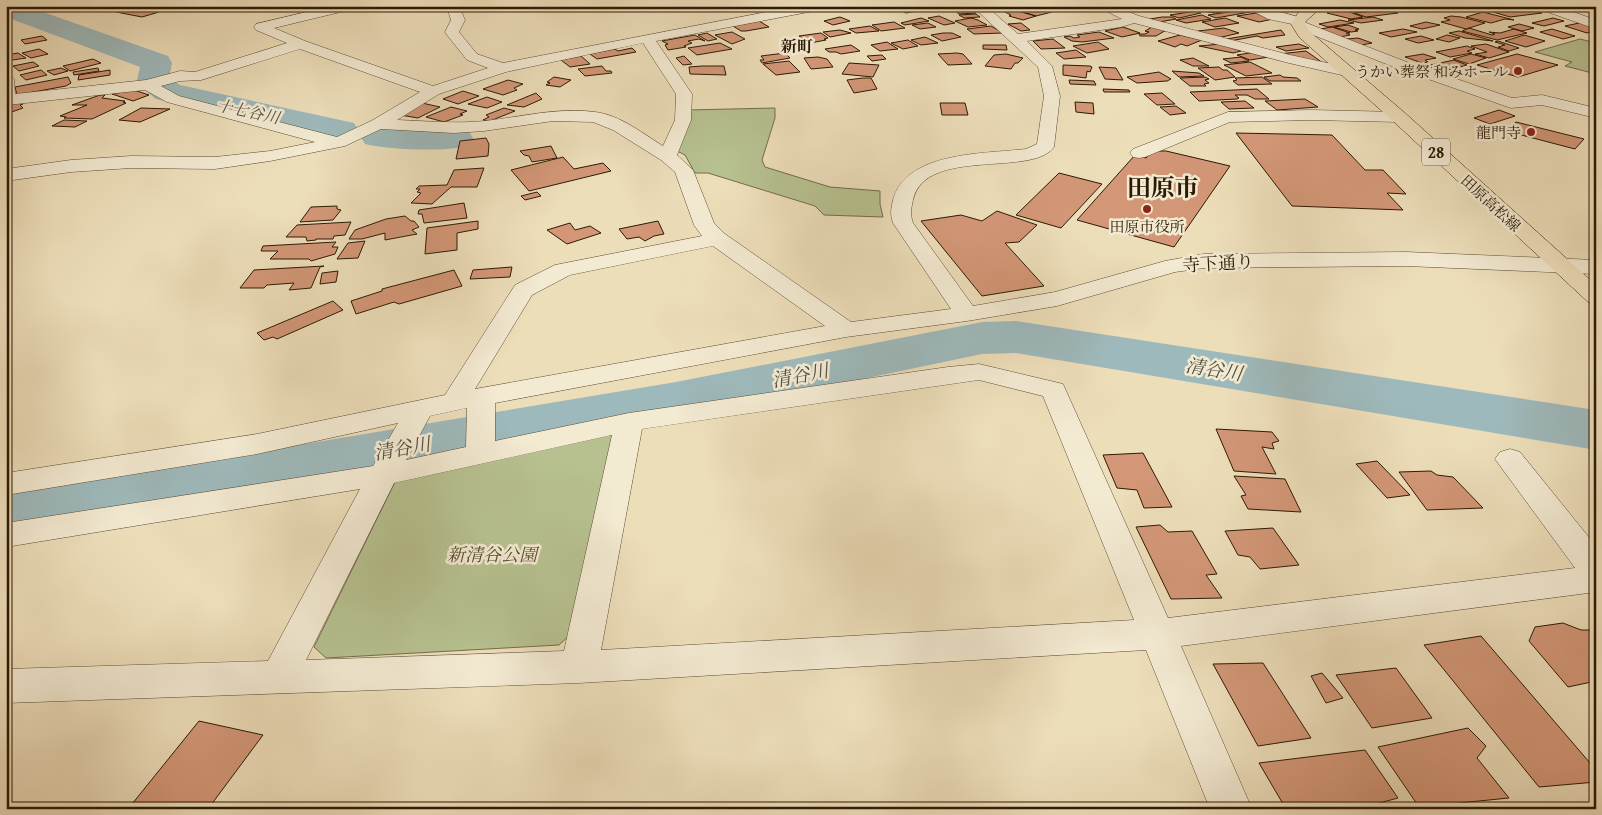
<svg xmlns="http://www.w3.org/2000/svg" width="1602" height="815" font-family="'Gentium Book Plus','Noto Serif JP',serif">
<style>
.green{fill:#b7c190;stroke:#726d4a}
.lines{fill:none;stroke-linecap:round;stroke-linejoin:round}
.river{fill:#9eb9bb;fill-rule:evenodd}
.building{fill:#d39777;stroke:#2c1904}
.street-casing{stroke:#5c4a32;stroke-width:1}
.primary-casing{stroke:#2c1904;stroke-width:1}
.street{fill:#f3ead2;fill-rule:evenodd}
.primary{fill:#eddeba;fill-rule:evenodd}
.poi-dot{fill:#8f2418;stroke:#f3ead2;stroke-width:2}
.labels{text-anchor:middle;dominant-baseline:central;stroke-width:5;stroke-linejoin:round;paint-order:stroke}
.far-poi-label{font-size:15px;fill:#2c1904;stroke:#f3ead2;text-anchor:end}
.far-street-label{font-size:15px;fill:#2c1904;stroke:#f3ead2}
.far-neighbourhood-label{font-size:16px;font-weight:bold;fill:#2c1904;stroke:#f3ead2}
.far-water-label{font-size:16px;font-style:italic;fill:#545144;stroke:#f3ead2}
.shield{fill:#f3ead2;stroke:#685842;stroke-width:1}
.shield-label{font-size:16px;font-weight:bold;fill:#2c1904}
.street-label{font-size:18px;fill:#2c1904;stroke:#f3ead2}
.park-label{font-size:18px;font-style:italic;fill:#564b2e;stroke:#f3ead2}
.water-label{font-size:19px;font-style:italic;fill:#545144;stroke:#f3ead2}
.far-town-label{font-size:24px;font-weight:bold;fill:#2c1904;stroke:#f3ead2}
</style>
<rect width="100%" height="100%" fill="#eddeba"/>
<filter id="stains"><feTurbulence type="fractalNoise" baseFrequency=".004" numOctaves="4"/><feColorMatrix values="0 0 0 0 .2 0 0 0 0 .09 0 0 0 0 .02 0 0 0 .5 -.17"/></filter>
<radialGradient id="worn" r=".72"><stop offset=".6" stop-color="#630" stop-opacity="0"/><stop offset="1" stop-color="#630" stop-opacity=".3"/></radialGradient>
<!-- green -->
<path class="green" d="M1580,39L1596,43V74L1565,66L1572,62L1535,52Z
M775,108V118L762,160L765,167L830,187L880,191V204L883,217L824,215L815,206L708,173H695L685,155L675,150L687,110Z
M604,434L617,437L573,632L559,645L326,658L314,647L395,482Z"/>
<g class="lines">
<!-- river -->
<path class="river" d="M6,6H26L168,56L172,63L169,78L180,85L354,123L359,131L354,139L341,142L156,99L146,91L137,80L140,67L6,17Z
M378,125L455,127L468,130L473,138L468,146C443,152 390,150 365,144L360,136L365,128Z
M1016,321L1596,410V450L1016,353L982,354L676,418L6,542V494L676,382L982,322Z"/>
</g>
<!-- building -->
<path class="building" d="M921,6L925,8L921,9L923,10L906,13L893,7Z
M924,6H948L950,7L932,10Z
M1015,6L1037,7L1052,12L1036,16L1020,11L1023,10L1020,9L1021,8Z
M1167,6L1170,7L1151,10L1143,7Z
M1227,6L1236,10L1214,13L1200,10Z
M1290,6L1299,10L1276,13L1266,9Z
M1334,6L1353,11L1350,12L1363,17L1351,19L1327,13L1330,11L1327,10Z
M1356,6H1382L1387,8L1370,11Z
M133,7L159,12L142,17L116,12Z
M1524,8L1542,13L1510,17L1493,12Z
M971,9L976,13L959,14L954,10Z
M1010,9L1036,16L1023,20L1009,16L1011,15L1003,11Z
M1242,10L1250,12L1216,18L1208,15Z
M1388,10L1398,13L1366,17L1354,13Z
M1196,11L1201,13L1179,18L1170,15Z
M1483,12L1514,20L1505,19L1491,23L1466,17Z
M1256,13L1273,19L1259,22L1237,16Z
M976,14L980,17L964,18L959,15Z
M1202,15L1211,19L1186,23L1176,20Z
M939,16L955,23L944,25L928,18Z
M1451,16L1461,17L1485,23L1466,29L1441,22L1450,20L1444,18Z
M840,17L850,21L833,25L824,21Z
M1162,17H1172L1176,19L1159,22L1150,19Z
M1373,17L1383,20L1361,23L1348,20Z
M921,18L929,21L905,25L901,23Z
M971,18L978,20L987,25L968,27L955,21Z
M1225,18L1239,23L1215,27L1202,22Z
M1553,18L1564,21L1544,26L1532,23Z
M1340,20L1354,23L1328,27L1319,24Z
M759,21L769,27L746,31H741L733,26Z
M894,22L905,28L881,31L872,25Z
M1426,22L1440,25L1422,29L1410,26Z
M1584,22L1596,26V31L1587,33L1565,26Z
M928,23L936,27L920,29L912,25Z
M1021,23L1030,30L1021,31L1008,24Z
M1519,24L1534,28L1522,31L1508,27Z
M1348,25L1359,29L1355,30L1358,31L1351,32L1334,27Z
M870,26L879,31L856,33L849,29Z
M991,26L1003,33L974,34L967,29Z
M1154,26L1168,29L1156,36H1140L1139,34H1145L1149,32L1145,31Z
M1123,27L1140,33L1122,37L1105,31Z
M1332,27L1350,33H1346L1350,35L1339,37L1320,29Z
M1224,28L1239,33L1218,38L1198,31Z
M1469,28L1492,35L1495,34L1489,32L1500,33L1514,29L1527,33L1497,40L1462,31Z
M1403,29L1417,32L1391,37L1379,33Z
M1552,29L1575,36L1563,39L1540,32Z
M840,30L851,33L830,37L823,32Z
M1281,30L1285,35L1263,38L1257,36L1230,41L1226,39Z
M1459,31L1493,41L1465,38L1449,33Z
M732,32L745,39L732,44L715,35Z
M1099,32L1114,38L1082,42L1072,41L1064,37L1070,36L1074,38L1080,37L1077,35Z
M707,33L717,39L708,41L698,35Z
M821,33L828,38L824,39L826,40L810,43L799,36Z
M943,33H952L961,37L942,41L931,35Z
M695,35L705,41L699,39L688,41L692,43L684,46L686,47L668,50L665,45L668,44L662,41Z
M1180,35L1202,40L1187,46L1181,44L1175,47L1158,41Z
M1447,35L1460,38L1449,42L1436,39Z
M1524,35L1545,41L1526,47L1505,41Z
M42,36L47,40L25,44L21,40Z
M1421,36L1434,40L1418,43L1405,39Z
M925,37L938,43L921,45L911,40Z
M1358,38L1372,43L1361,45L1347,39Z
M1053,39L1065,48L1041,49L1033,41Z
M908,40L918,46L903,49L891,43Z
M1498,41L1519,48L1509,51L1498,47L1505,45L1495,42Z
M887,42L898,49L880,51L871,45Z
M1098,42L1109,49L1087,53L1073,46Z
M720,43L732,49L697,55L688,48Z
M1221,44L1241,51L1233,53L1199,46Z
M1299,44L1309,48L1286,51L1276,47Z
M1486,44L1509,52L1489,58L1475,54L1487,52L1471,46Z
M851,45L860,51L841,54L836,52H829L825,49Z
M983,45H1006L1007,50L983,49Z
M1467,46L1475,49L1467,51L1472,53L1450,57L1436,52Z
M632,48L636,52L597,59L590,54L615,49L618,51Z
M39,49L48,54L31,58L22,53Z
M1076,50L1086,57L1064,59L1056,53Z
M1306,51L1323,63L1279,54Z
M1255,52L1269,57L1250,60L1237,55Z
M18,53L26,58L6,61V55Z
M785,53L790,58L762,63L760,60H764L761,56Z
M957,53L963,54L972,64L948,65L938,54Z
M1006,54L1023,58L1018,63H1015L1011,69L985,66L994,55Z
M1423,54L1436,58L1425,60L1428,62L1422,63L1405,57Z
M1471,54L1486,58L1469,64L1453,59Z
M1517,54L1558,65L1518,77L1477,65Z
M882,55L886,59L872,61L867,56Z
M581,56L590,64L570,67L561,60Z
M684,56L692,64L683,65L676,58Z
M818,57L827,59L833,67L811,69L804,58Z
M1241,57L1249,61L1231,63L1223,59Z
M1193,58L1209,66H1193L1180,60Z
M93,59L101,63L70,71L63,66Z
M1454,60L1467,65L1444,71L1426,66Z
M789,61L800,72L776,75L763,64Z
M33,62L39,66L19,71L13,66Z
M1250,62L1272,73L1246,76L1224,65Z
M849,63L879,65L873,77L842,74Z
M1063,65L1090,66L1092,67L1090,72L1087,71L1086,78L1063,75Z
M602,66L606,71H611L612,73L585,76L578,69Z
M702,66H724L726,75L690,74L689,67Z
M1099,67L1116,68L1123,80L1105,79Z
M1219,67L1223,70H1227L1235,77L1215,80L1198,68Z
M61,68L68,71L54,75L47,71Z
M98,68L99,71L74,75L73,72Z
M41,70L47,75L26,80L20,75Z
M110,70V75L78,80L79,75Z
M1172,71L1199,73L1204,76L1179,77Z
M1159,72L1171,79L1167,81L1137,83L1127,77Z
M1280,75L1283,77L1297,78L1301,81H1270L1264,77Z
M68,77L71,83L66,86L17,95L15,87Z
M554,77L571,80L560,87L546,85L550,83L547,82Z
M1205,77L1209,79L1205,80L1209,83L1204,84L1206,86H1190L1180,78Z
M1262,77L1272,84L1238,85L1233,81L1237,80L1235,78Z
M863,78H871L877,89L854,93L847,80Z
M508,80L523,84L514,88L517,90L503,95L483,89Z
M1069,80L1094,81L1096,85L1070,84Z
M1103,89L1129,90L1130,92H1104Z
M1257,89L1269,99H1255L1247,95H1235L1239,98L1237,99L1199,101L1190,92Z
M134,90L149,95L133,101L112,94Z
M463,91L479,96L458,104L443,99Z
M536,93L542,99L524,107L507,105Z
M1162,93L1175,104L1157,105L1144,94Z
M100,95H105L102,98L125,101L123,102L126,103L92,119L64,118L66,117L60,116L87,105H72Z
M487,97L502,102L487,108L468,104Z
M1305,99L1318,107L1277,110L1265,101Z
M1245,101L1254,108L1229,109L1221,102Z
M20,102L23,104L20,105L23,108L6,114V104Z
M1075,102L1093,103L1094,114L1076,112Z
M422,103L440,107L418,118L400,115Z
M940,103H965L968,115H942Z
M1176,106L1186,113L1170,115L1160,107Z
M451,107L467,111L460,114L463,115L444,122L426,117Z
M141,108L170,109L140,122L119,120Z
M504,108L515,111L490,121L483,120L489,117L486,115Z
M1499,110L1515,116L1490,124L1474,118Z
M64,120L87,121L75,127L52,126Z
M1516,122L1584,139L1575,149L1506,131Z
M1236,133L1332,135L1365,170H1383L1406,194L1387,193L1403,210L1292,206Z
M486,138L489,144L488,156L456,159L460,141Z
M551,146L557,158L532,162L529,156L524,155L520,151Z
M1152,151H1166L1230,166L1174,247L1077,220L1135,155L1146,158Z
M563,157L574,169L603,163L611,171L529,191L511,170Z
M484,168L477,187H451L432,204L411,203L421,193L417,192L420,189H416L419,186L447,185L454,170Z
M1059,173L1102,184L1061,228L1016,215Z
M537,192L541,196L525,200L521,196Z
M464,203L467,218L424,223L422,214H418L419,210Z
M337,206V209L341,210L333,220L300,222L311,207Z
M997,211L1037,225L1019,242L1005,243L1044,286L982,296L921,221L961,215L982,221Z
M405,216L411,221H414L419,227L412,230L417,234L385,240V233L362,239H349L355,230L386,219Z
M478,221V229L457,233V250L425,254L427,228Z
M658,221L664,234L654,236L645,241L639,237L627,239L619,229Z
M351,222L345,235L334,236L333,239H316V240L307,241L306,237H286L297,225Z
M570,223L575,230L590,226L601,233L567,244L547,230Z
M365,241L358,258L337,259L348,243Z
M336,242L332,247H338L335,254L311,261L309,259H270L278,251H261L263,246Z
M324,266L320,267L311,288L289,290L294,283L267,285L264,288H240L254,270Z
M512,267L510,277L470,279L473,270Z
M454,270L462,286L399,304L394,302L356,314L351,301L382,291V289Z
M338,271L336,282L320,284L322,273Z
M333,301L343,310L277,339L273,337L264,340L257,333Z
M1216,429L1272,432L1279,441L1272,443L1274,449L1262,447L1276,474L1234,471Z
M1143,453L1172,507L1144,508L1137,490L1117,488L1103,455Z
M1377,461L1410,495L1387,498L1356,464Z
M1431,471L1437,475L1453,477L1483,508L1427,510L1399,472Z
M1234,476L1285,479L1301,512L1248,509L1241,496L1246,495Z
M1160,525L1168,532L1192,531L1217,574L1206,575L1222,598L1171,599L1136,527Z
M1273,528L1299,565L1260,569L1250,557L1238,555L1225,531Z
M1563,623L1581,630H1596V681L1568,687L1529,641L1535,627Z
M1481,636L1596,770V782L1539,787L1424,645Z
M1263,663L1311,738L1258,746L1213,664Z
M1396,668L1432,718L1372,728L1336,675Z
M1322,673L1343,698L1326,703L1311,676Z
M199,721L263,735L208,809H128Z
M1468,728L1486,746L1477,758L1509,798L1419,807L1378,747Z
M1365,750L1398,798L1368,806V809H1286L1259,763Z
M1596,803V809H1558Z"/>
<g class="lines">
<!-- street casing -->
<g class="street-casing">
<path id="street" d="M332,6H355L353,9L274,28L305,41L433,86L488,68L467,60L447,35L445,32L451,20L448,10L444,6H459L465,20L459,32L477,54L503,63L797,6H825L819,10L656,41L692,94L691,120L677,155L693,170L714,223L725,234L851,322L951,309L893,223C890,214 891,209 893,200C906,151 985,154 1026,149L1037,144L1044,96L1038,67L972,6H986L1018,34L1122,19L1096,6H1114L1139,16L1290,55L1351,68L1354,71L1351,74L1346,76L1289,63L1134,23L1121,27L1027,41L1052,66L1060,96L1054,147C1032,178 925,146 913,200C911,209 910,214 913,223L973,306L1055,292L1165,261L1204,254L1406,252L1596,260V274L1406,266L1204,268L1175,272L1057,306L967,321L846,337L495,403V441L629,413L948,367L979,364L1063,384L1168,618L1575,568L1495,459L1500,452L1510,449L1520,452L1596,546V592L1181,646L1252,809H1210L1146,650L579,683L6,703V669L268,661L360,489L6,547V523L373,466L398,423L257,454L6,495V473L257,434L445,395L515,285L555,265L702,236L694,225L675,172L661,160L613,130L593,122L553,121L484,131L454,133L381,129L345,146L270,161L215,169L131,168L71,172L6,181V169L71,160L131,156L215,157L270,151L315,142L167,102L145,90L7,105L6,74L11,76L14,79L15,94L146,80L180,71L195,72L287,43L256,30L254,27L256,24ZM643,43L676,94L675,120L663,146C642,133 620,115 595,112C558,107 521,117 485,121C456,124 427,121 397,120L439,94L506,72ZM300,49L420,92L373,120L337,137L179,96L161,86L180,81L201,80ZM713,246L825,326L475,389L532,295L570,275ZM979,380L1043,396L1134,620L601,650L642,429ZM467,408L466,447L406,460L430,416ZM612,435L564,651L306,660L394,483Z
M1243,6C1263,6 1283,13 1303,18L1304,22L1404,61L1512,98L1542,95L1596,108V118L1542,105L1511,108L1505,106L1394,67L1293,27L1292,24L1268,19Z
M1537,6H1556L1596,20V29L1539,9Z
M1311,110L1399,112L1405,113L1407,117L1405,121L1399,122L1311,120L1230,122L1145,157L1139,158L1133,157L1130,153L1133,149L1228,112Z"/>
</g>
<!-- primary casing -->
<g class="primary-casing">
<path id="primary" d="M1308,6H1323L1306,21L1305,24L1309,31L1405,113L1596,285V304L1588,302L1393,121L1299,37L1291,24L1298,13Z"/>
</g>
<!-- street -->
<use href="#street" class="street"/>
<!-- primary -->
<use href="#primary" class="primary"/>
</g>
<!-- markers -->
<g class="poi-dot">
<circle cx="1518" cy="71" r="5"/>
<circle cx="1531" cy="132" r="5"/>
<circle cx="1147" cy="209" r="5"/>
</g>
<g class="labels">
<!-- far-poi labels -->
<g class="far-poi-label">
<text x="1508" y="71">うかい葬祭 和みホール</text>
<text x="1521" y="132">龍門寺</text>
<text x="1147" y="226" text-anchor="middle">田原市役所</text>
</g>
<!-- far-street labels -->
<g class="far-street-label">
<text transform="translate(1491 203) rotate(43)">田原高松線</text>
</g>
<!-- far-neighbourhood labels -->
<g class="far-neighbourhood-label">
<text x="797" y="46">新町</text>
</g>
<!-- far-water labels -->
<g class="far-water-label">
<text transform="translate(248 111) rotate(12)">十七谷川</text>
</g>
<!-- shield labels -->
<rect class="shield" x="1422" y="138.5" width="28" height="27" rx="4"/>
<g class="shield-label">
<text x="1436" y="152">28</text>
</g>
<!-- street labels -->
<g class="street-label">
<text transform="translate(1218 263) rotate(-3)">寺下通り</text>
</g>
<!-- park labels -->
<g class="park-label">
<text x="492" y="554">新清谷公園</text>
</g>
<!-- water labels -->
<g class="water-label">
<text transform="translate(1214 369) rotate(9)">清谷川</text>
<text transform="translate(800 375) rotate(-11)">清谷川</text>
<text transform="translate(402 448) rotate(-10)">清谷川</text>
</g>
<!-- far-town labels -->
<g class="far-town-label">
<text x="1163" y="187">田原市</text>
</g>
</g>
<!-- margin -->
<rect width="1602" height="815" fill="none" stroke="#eddeba" stroke-width="25"/>
<rect x="8" y="8" width="1587" height="800" fill="none" stroke="#2c1904" stroke-width="2.5"/>
<rect x="12" y="12" width="1577" height="790" fill="none" stroke="#2c1904"/>
<rect width="100%" height="100%" filter="url(#stains)"/>
<rect width="100%" height="100%" fill="url(#worn)"/>
</svg>
